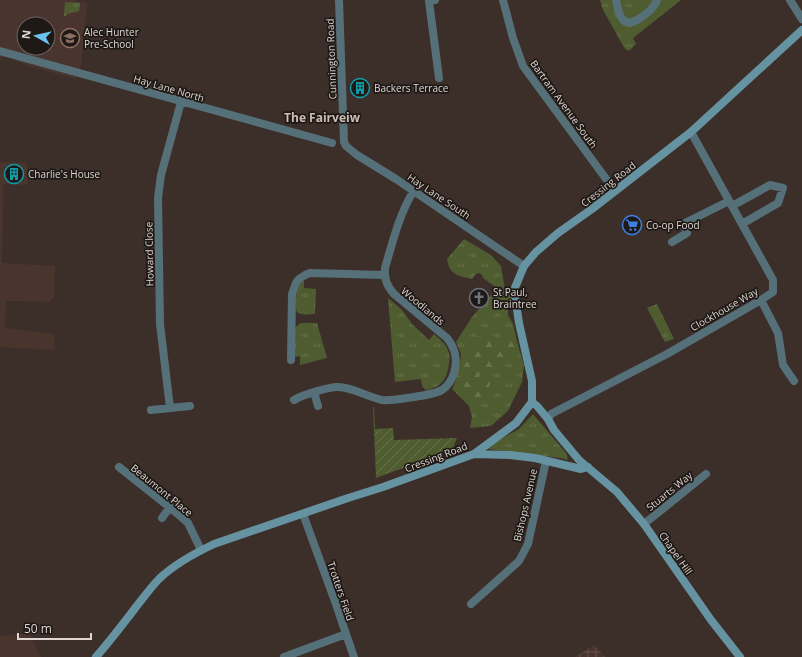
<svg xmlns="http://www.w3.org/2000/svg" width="802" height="657" font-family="'Open Sans',sans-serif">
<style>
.built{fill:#49352e;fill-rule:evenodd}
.industrial{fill:url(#industrial-grid)}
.grass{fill:url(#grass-tufts)}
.forest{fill:url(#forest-firs)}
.garden{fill:url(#garden-furrows)}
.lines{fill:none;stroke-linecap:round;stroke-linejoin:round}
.street{stroke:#557079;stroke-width:8}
.secondary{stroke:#6693a1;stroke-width:8}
.labels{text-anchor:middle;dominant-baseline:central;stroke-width:3.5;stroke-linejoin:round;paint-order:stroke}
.poi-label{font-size:10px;fill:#dfd6d3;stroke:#1f1916;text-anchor:start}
.street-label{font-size:10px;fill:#dfd6d3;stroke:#1f1916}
.quarter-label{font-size:12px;font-weight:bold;fill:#cebdb7;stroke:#1f1916}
</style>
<defs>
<pattern id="industrial-grid" width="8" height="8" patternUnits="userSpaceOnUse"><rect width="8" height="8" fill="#49352e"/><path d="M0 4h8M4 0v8" fill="none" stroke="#63524b"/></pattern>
<pattern id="grass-tufts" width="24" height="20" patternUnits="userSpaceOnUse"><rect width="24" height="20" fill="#4f5c30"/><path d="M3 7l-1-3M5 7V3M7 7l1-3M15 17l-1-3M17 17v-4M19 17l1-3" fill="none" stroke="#68734d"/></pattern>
<pattern id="forest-firs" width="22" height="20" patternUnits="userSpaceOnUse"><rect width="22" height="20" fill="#4f5c30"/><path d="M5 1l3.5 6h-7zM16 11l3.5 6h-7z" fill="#68734d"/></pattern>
<pattern id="garden-furrows" width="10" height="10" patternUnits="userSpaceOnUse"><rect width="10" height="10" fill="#4f5c30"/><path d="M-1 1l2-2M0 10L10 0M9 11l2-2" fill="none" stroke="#68734d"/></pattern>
</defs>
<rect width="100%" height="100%" fill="#3c2f2a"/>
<!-- built -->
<path class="built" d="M0,0H72L87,3L81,65L76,79L28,66L9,57H0ZM24,24H48V48H24Z
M0,162L27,163L28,185L5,184L3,186L2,263L55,266L54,299H51L50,302L18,301H6L5,328L55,334L54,350L0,347Z
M29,633L41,657H0V636Z"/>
<!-- industrial -->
<path class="industrial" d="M594,645L605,657H575Z"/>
<!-- grass -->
<path class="grass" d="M600,0H681L633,38L636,44L629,51L625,49L603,10Z
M65,2L80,3L79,11L67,14L66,16H64Z
M464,239L491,255L501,266L505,289L511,291L512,299L508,310V315L513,324L517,342L524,365L522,382L508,411L491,426L470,428L472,417L469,406L452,389C456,381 464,360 460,351C459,348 457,345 456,342L472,317L497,288L483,278L482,275L479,273L476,274L472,279C459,276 449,275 447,259Z
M304,280V288L316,289L315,314C310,314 302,315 298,313C294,310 296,292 298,287C299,284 302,282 304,280Z
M388,298L402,310L412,324L429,340L434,334C439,339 446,343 448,351C450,355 450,359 449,363C447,379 442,387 426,390C421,387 422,384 421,379L395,382Z
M657,304L674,339L665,342L647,308Z
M302,323H317L327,358L300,365V356L294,357L295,328L299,324Z
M533,414L566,453L568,460L560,458L488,449V446L519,429Z"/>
<!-- forest -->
<path class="forest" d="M515,333L519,349L497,371L481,372L479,377L492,378L485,400L476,405L456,393V378L460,363L461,356L477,348L476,337L492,335L494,340Z"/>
<!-- garden -->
<path class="garden" d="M373,407H374L375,429L393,428L394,440L457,438L452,450L376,478Z"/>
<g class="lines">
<!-- street -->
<path class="street" d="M339,0L344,142L346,146L357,155L396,179L524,266
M435,0L429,1L439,78
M503,0L513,38L523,66L615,191
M616,0C619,18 624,31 643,16C649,12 654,8 657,0
M790,0L802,19
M0,51L332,143
M732,206L770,185L783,188L778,203L742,224
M672,242L687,233L683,224L729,201
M761,300L778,333L783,365L794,381
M291,360L292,294L296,283L299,279L305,275L310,273L385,275
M314,392L318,406
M294,400C302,395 328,387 338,387C353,387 367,397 382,400C391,401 434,395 442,390C448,386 452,379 454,373C458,360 456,349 447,338L394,294C387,286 384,279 385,268C393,241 399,215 413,192
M170,408L160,324L158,198L161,175L181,102
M151,410L190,406
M548,419L551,414L667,354L761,300L773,292V280L691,132
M119,467L178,514L188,523L201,550
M162,518L170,507
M644,524L706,474
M471,604L519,561L528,544L546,461
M346,634L354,657
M284,657L346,634L337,607L303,514"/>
<!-- secondary -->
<path class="secondary" d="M532,402L537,406L548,419L554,430L579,460L617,492L644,524L711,620L740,657
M474,454L510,455L535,458L581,469L588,467
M96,657C110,641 123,624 136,607C144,597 151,587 160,578C175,564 195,553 214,544L348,498L383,487L474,454L516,423L532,402V381L519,323L514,290L524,266L536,252L558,233L592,209L691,132L802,30"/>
</g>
<!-- icons -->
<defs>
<g id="school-ring" transform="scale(1)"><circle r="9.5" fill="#1f1916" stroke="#8d6e63" stroke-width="1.5"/><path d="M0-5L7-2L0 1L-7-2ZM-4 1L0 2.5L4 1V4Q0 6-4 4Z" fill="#8d6e63"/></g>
<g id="building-ring" transform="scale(1)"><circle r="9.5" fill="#1f1916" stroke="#0f9aa8" stroke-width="1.5"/><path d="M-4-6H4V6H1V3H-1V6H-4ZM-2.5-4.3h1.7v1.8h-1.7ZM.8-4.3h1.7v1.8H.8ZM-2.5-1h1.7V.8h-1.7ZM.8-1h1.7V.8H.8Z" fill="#0f9aa8"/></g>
<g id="supermarket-ring" transform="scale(1)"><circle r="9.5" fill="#1f1916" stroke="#3f7fe0" stroke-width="1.5"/><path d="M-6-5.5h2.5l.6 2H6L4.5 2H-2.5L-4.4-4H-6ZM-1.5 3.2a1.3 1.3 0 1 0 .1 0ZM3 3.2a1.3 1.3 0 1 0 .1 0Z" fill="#3f7fe0"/></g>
<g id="church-ring" transform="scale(1)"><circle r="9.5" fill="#1f1916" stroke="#6b7280" stroke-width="1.5"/><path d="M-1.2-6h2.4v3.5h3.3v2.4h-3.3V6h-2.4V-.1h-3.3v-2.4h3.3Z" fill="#6b7280"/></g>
</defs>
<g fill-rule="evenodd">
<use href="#school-ring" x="70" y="38"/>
<use href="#building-ring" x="360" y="88"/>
<use href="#building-ring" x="14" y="174"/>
<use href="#supermarket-ring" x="632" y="225"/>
<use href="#church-ring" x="479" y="298"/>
</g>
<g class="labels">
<!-- poi labels -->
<g class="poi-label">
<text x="84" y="32">Alec Hunter<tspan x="84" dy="12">Pre-School</tspan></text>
<text x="374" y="88">Backers Terrace</text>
<text x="28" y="174">Charlie's House</text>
<text x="646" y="225">Co-op Food</text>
<text x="493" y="292">St Paul,<tspan x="493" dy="12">Braintree</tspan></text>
</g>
<!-- street labels -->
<g class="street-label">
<text transform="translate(331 59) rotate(-92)">Cunnington Road</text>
<text transform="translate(169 88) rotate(16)">Hay Lane North</text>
<text transform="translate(564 104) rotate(54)">Bartram Avenue South</text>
<text transform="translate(608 184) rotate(-38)">Cressing Road</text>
<text transform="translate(439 196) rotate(34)">Hay Lane South</text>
<text transform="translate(149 254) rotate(-91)">Howard Close</text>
<text transform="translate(423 306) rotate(40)">Woodlands</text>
<text transform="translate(724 309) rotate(-30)">Clockhouse Way</text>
<text transform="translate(436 457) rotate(-21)">Cressing Road</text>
<text transform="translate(162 490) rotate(39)">Beaumont Place</text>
<text transform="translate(669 491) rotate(-39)">Stuarts Way</text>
<text transform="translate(525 505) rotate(-77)">Bishops Avenue</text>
<text transform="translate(676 553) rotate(55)">Chapel Hill</text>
<text transform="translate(341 591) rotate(71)">Trotters Field</text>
</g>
<!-- quarter labels -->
<g class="quarter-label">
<text x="322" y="117">The Fairveiw</text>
</g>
</g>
<!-- north arrow -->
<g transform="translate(36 36) rotate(278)"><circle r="19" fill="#1f1916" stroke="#6c6562"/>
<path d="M0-3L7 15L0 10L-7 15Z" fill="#6ac3f1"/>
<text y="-6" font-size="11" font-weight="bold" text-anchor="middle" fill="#dfd6d3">N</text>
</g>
<!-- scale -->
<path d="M18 633v6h73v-6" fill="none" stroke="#dfd6d3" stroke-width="2"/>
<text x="24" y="633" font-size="12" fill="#dfd6d3" stroke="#1f1916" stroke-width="3" paint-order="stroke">50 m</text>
</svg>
